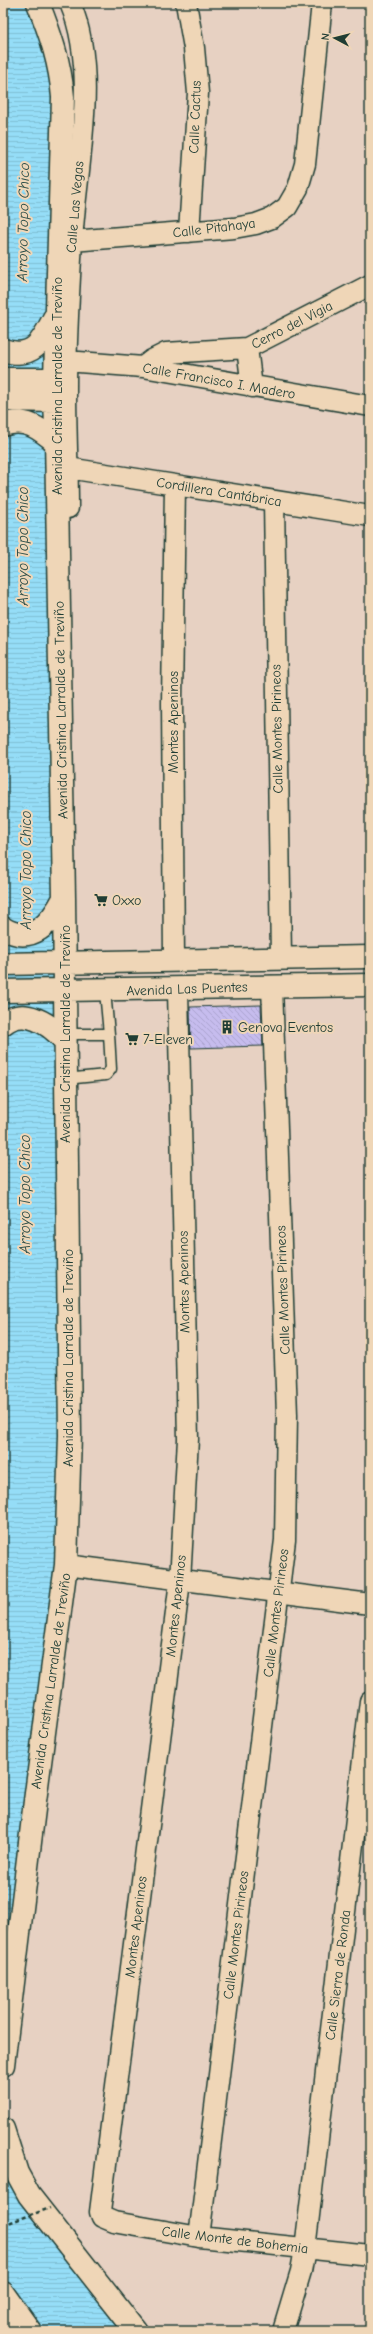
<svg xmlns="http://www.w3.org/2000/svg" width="373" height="2334" font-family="'Comic Neue',sans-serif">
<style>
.water{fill:url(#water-rules);stroke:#669da9}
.building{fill:url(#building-back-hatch);stroke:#1f3d34}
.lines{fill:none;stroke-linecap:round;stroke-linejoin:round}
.lane-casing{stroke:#1f3d34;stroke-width:13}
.street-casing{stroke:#1f3d34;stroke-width:23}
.secondary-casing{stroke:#1f3d34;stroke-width:25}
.lane{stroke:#efd6b7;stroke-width:10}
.street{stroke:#efd6b7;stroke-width:20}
.secondary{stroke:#efd6b7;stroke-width:22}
.path-bridge{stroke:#1f3d34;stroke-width:2.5;stroke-dasharray:4 3;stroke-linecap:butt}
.labels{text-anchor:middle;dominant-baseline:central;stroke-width:4;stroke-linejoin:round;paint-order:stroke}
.street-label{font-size:14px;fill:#1f3d34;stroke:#efd6b7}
.poi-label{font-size:14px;fill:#1f3d34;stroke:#efd6b7;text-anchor:start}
.water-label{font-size:15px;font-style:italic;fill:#2b4d48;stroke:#efd6b7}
</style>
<defs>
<pattern id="water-rules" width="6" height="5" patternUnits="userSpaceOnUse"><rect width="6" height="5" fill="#95ddf7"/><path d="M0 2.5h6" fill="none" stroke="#80bfd4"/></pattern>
<pattern id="building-back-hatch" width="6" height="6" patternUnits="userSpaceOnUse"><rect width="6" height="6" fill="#c6bcee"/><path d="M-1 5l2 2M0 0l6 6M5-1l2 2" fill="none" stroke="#aaa2cd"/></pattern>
</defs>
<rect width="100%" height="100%" fill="#e7d1c2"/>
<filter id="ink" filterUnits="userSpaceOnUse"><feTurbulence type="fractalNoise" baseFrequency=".025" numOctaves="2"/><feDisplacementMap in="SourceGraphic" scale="8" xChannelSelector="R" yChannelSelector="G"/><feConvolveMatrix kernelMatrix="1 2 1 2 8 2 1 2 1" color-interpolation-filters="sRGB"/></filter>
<g filter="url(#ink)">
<!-- water -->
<path class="water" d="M3,3H38L53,40L70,1435L3,2065Z
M3,2129L17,2173L136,2331H30L3,2293Z"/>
<!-- building -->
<path class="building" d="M261,1005L263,1046L191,1048L190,1007Z"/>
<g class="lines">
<!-- lane casing -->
<g class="lane-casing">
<path id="lane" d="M105,991L109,1034
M65,1034H109L111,1069L106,1075L65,1079"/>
</g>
<!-- street casing -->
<g class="street-casing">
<path id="street" d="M186,3L194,48L198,93L189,232
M72,241L234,228L256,224L272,218L287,207L298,188L305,164L322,3
M247,348L252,387
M66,361L143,367L370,406
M143,367L152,360L166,353L247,348L370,285
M68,468L370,516
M274,501L281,957
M68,508C68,469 66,430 66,390C66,341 69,291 72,242C76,168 100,73 70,3
M174,959L172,703L175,485
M178,990L188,1439L180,1581L100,2212L102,2217L114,2222L199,2237L370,2255
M66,1565L370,1604
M199,2237L285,1540L287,1415L272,986
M5,2331L13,2308
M283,2331L301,2271L305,2249L370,1701"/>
</g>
<!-- secondary casing -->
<g class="secondary-casing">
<path id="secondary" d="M3,350C33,360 42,342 54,318
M3,379H55
M3,400L55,401
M3,425C25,417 39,428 56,442
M3,928C32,946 51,923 64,898
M3,964L370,957
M3,991L370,985
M3,1024C24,1006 50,1024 64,1040
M3,2065L35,1801L66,1565L70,1435L64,898L55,379L63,97C60,62 51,36 38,3
M3,2129L17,2173L29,2195L136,2331
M3,2293L30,2331"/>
</g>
<!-- lane -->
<use href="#lane" class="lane"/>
<!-- street -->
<use href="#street" class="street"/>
<!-- secondary -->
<use href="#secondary" class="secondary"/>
<!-- path-bridge -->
<path class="path-bridge" d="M3,2225L50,2208"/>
</g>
</g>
<!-- icons -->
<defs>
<g id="supermarket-bare" transform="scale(1.08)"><path d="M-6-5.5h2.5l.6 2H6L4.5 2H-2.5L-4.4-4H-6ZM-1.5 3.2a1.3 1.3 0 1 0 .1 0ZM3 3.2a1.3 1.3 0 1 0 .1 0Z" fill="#1f3d34" stroke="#efd6b7" stroke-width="2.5" paint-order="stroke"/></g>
<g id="building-bare" transform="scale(1.08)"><path d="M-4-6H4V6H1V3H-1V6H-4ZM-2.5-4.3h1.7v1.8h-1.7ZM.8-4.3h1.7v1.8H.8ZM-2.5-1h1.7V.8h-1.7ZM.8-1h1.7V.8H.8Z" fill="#1f3d34" stroke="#efd6b7" stroke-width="2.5" paint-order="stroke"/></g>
</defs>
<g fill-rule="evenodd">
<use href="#supermarket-bare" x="101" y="900"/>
<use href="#building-bare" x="227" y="1027"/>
<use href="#supermarket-bare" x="132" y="1039"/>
</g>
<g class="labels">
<!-- street labels -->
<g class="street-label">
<text transform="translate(195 117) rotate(-88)">Calle Cactus</text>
<text transform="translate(75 207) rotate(-85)">Calle Las Vegas</text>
<text transform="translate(214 228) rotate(-7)">Calle Pitahaya</text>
<text transform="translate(292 325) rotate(-27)">Cerro del Vigia</text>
<text transform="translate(219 381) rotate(10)">Calle Francisco I. Madero</text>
<text transform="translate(57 386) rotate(-90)">Avenida Cristina Larralde de Treviño</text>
<text transform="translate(219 492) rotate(9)">Cordillera Cantábrica</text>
<text transform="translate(61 710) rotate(-91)">Avenida Cristina Larralde de Treviño</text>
<text transform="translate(173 722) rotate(-90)">Montes Apeninos</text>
<text transform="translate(277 729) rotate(-91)">Calle Montes Pirineos</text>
<text transform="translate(187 989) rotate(-2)">Avenida Las Puentes</text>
<text transform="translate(65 1034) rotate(-90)">Avenida Cristina Larralde de Treviño</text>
<text transform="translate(184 1282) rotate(-91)">Montes Apeninos</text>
<text transform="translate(283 1290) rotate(-92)">Calle Montes Pirineos</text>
<text transform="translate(68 1358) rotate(-90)">Avenida Cristina Larralde de Treviño</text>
<text transform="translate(176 1606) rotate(-84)">Montes Apeninos</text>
<text transform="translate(276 1613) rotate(-83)">Calle Montes Pirineos</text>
<text transform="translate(51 1681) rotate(-82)">Avenida Cristina Larralde de Treviño</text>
<text transform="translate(136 1927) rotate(-83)">Montes Apeninos</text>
<text transform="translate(236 1935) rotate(-83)">Calle Montes Pirineos</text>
<text transform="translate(338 1975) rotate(-83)">Calle Sierra de Ronda</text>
<text transform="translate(235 2240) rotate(7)">Calle Monte de Bohemia</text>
</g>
<!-- poi labels -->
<g class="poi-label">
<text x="112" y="900">Oxxo</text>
<text x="238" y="1027">Genova Eventos</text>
<text x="143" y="1039">7-Eleven</text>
</g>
<!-- water labels -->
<g class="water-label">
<text transform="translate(23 222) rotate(-89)">Arroyo Topo Chico</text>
<text transform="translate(23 546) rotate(-90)">Arroyo Topo Chico</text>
<text transform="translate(26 870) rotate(-90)">Arroyo Topo Chico</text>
<text transform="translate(25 1194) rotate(-90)">Arroyo Topo Chico</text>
</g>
</g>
<!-- margin -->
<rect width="373" height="2334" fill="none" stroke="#efd6b7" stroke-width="16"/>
<rect x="8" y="8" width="357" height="2318" fill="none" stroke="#1f3d34" stroke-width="1.5" filter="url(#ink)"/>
<!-- north arrow -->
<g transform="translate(335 38) rotate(277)" stroke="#efd6b7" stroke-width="3" paint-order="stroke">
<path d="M0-3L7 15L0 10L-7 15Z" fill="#1f3d34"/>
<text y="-6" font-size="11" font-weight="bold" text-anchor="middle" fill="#1f3d34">N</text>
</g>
</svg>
